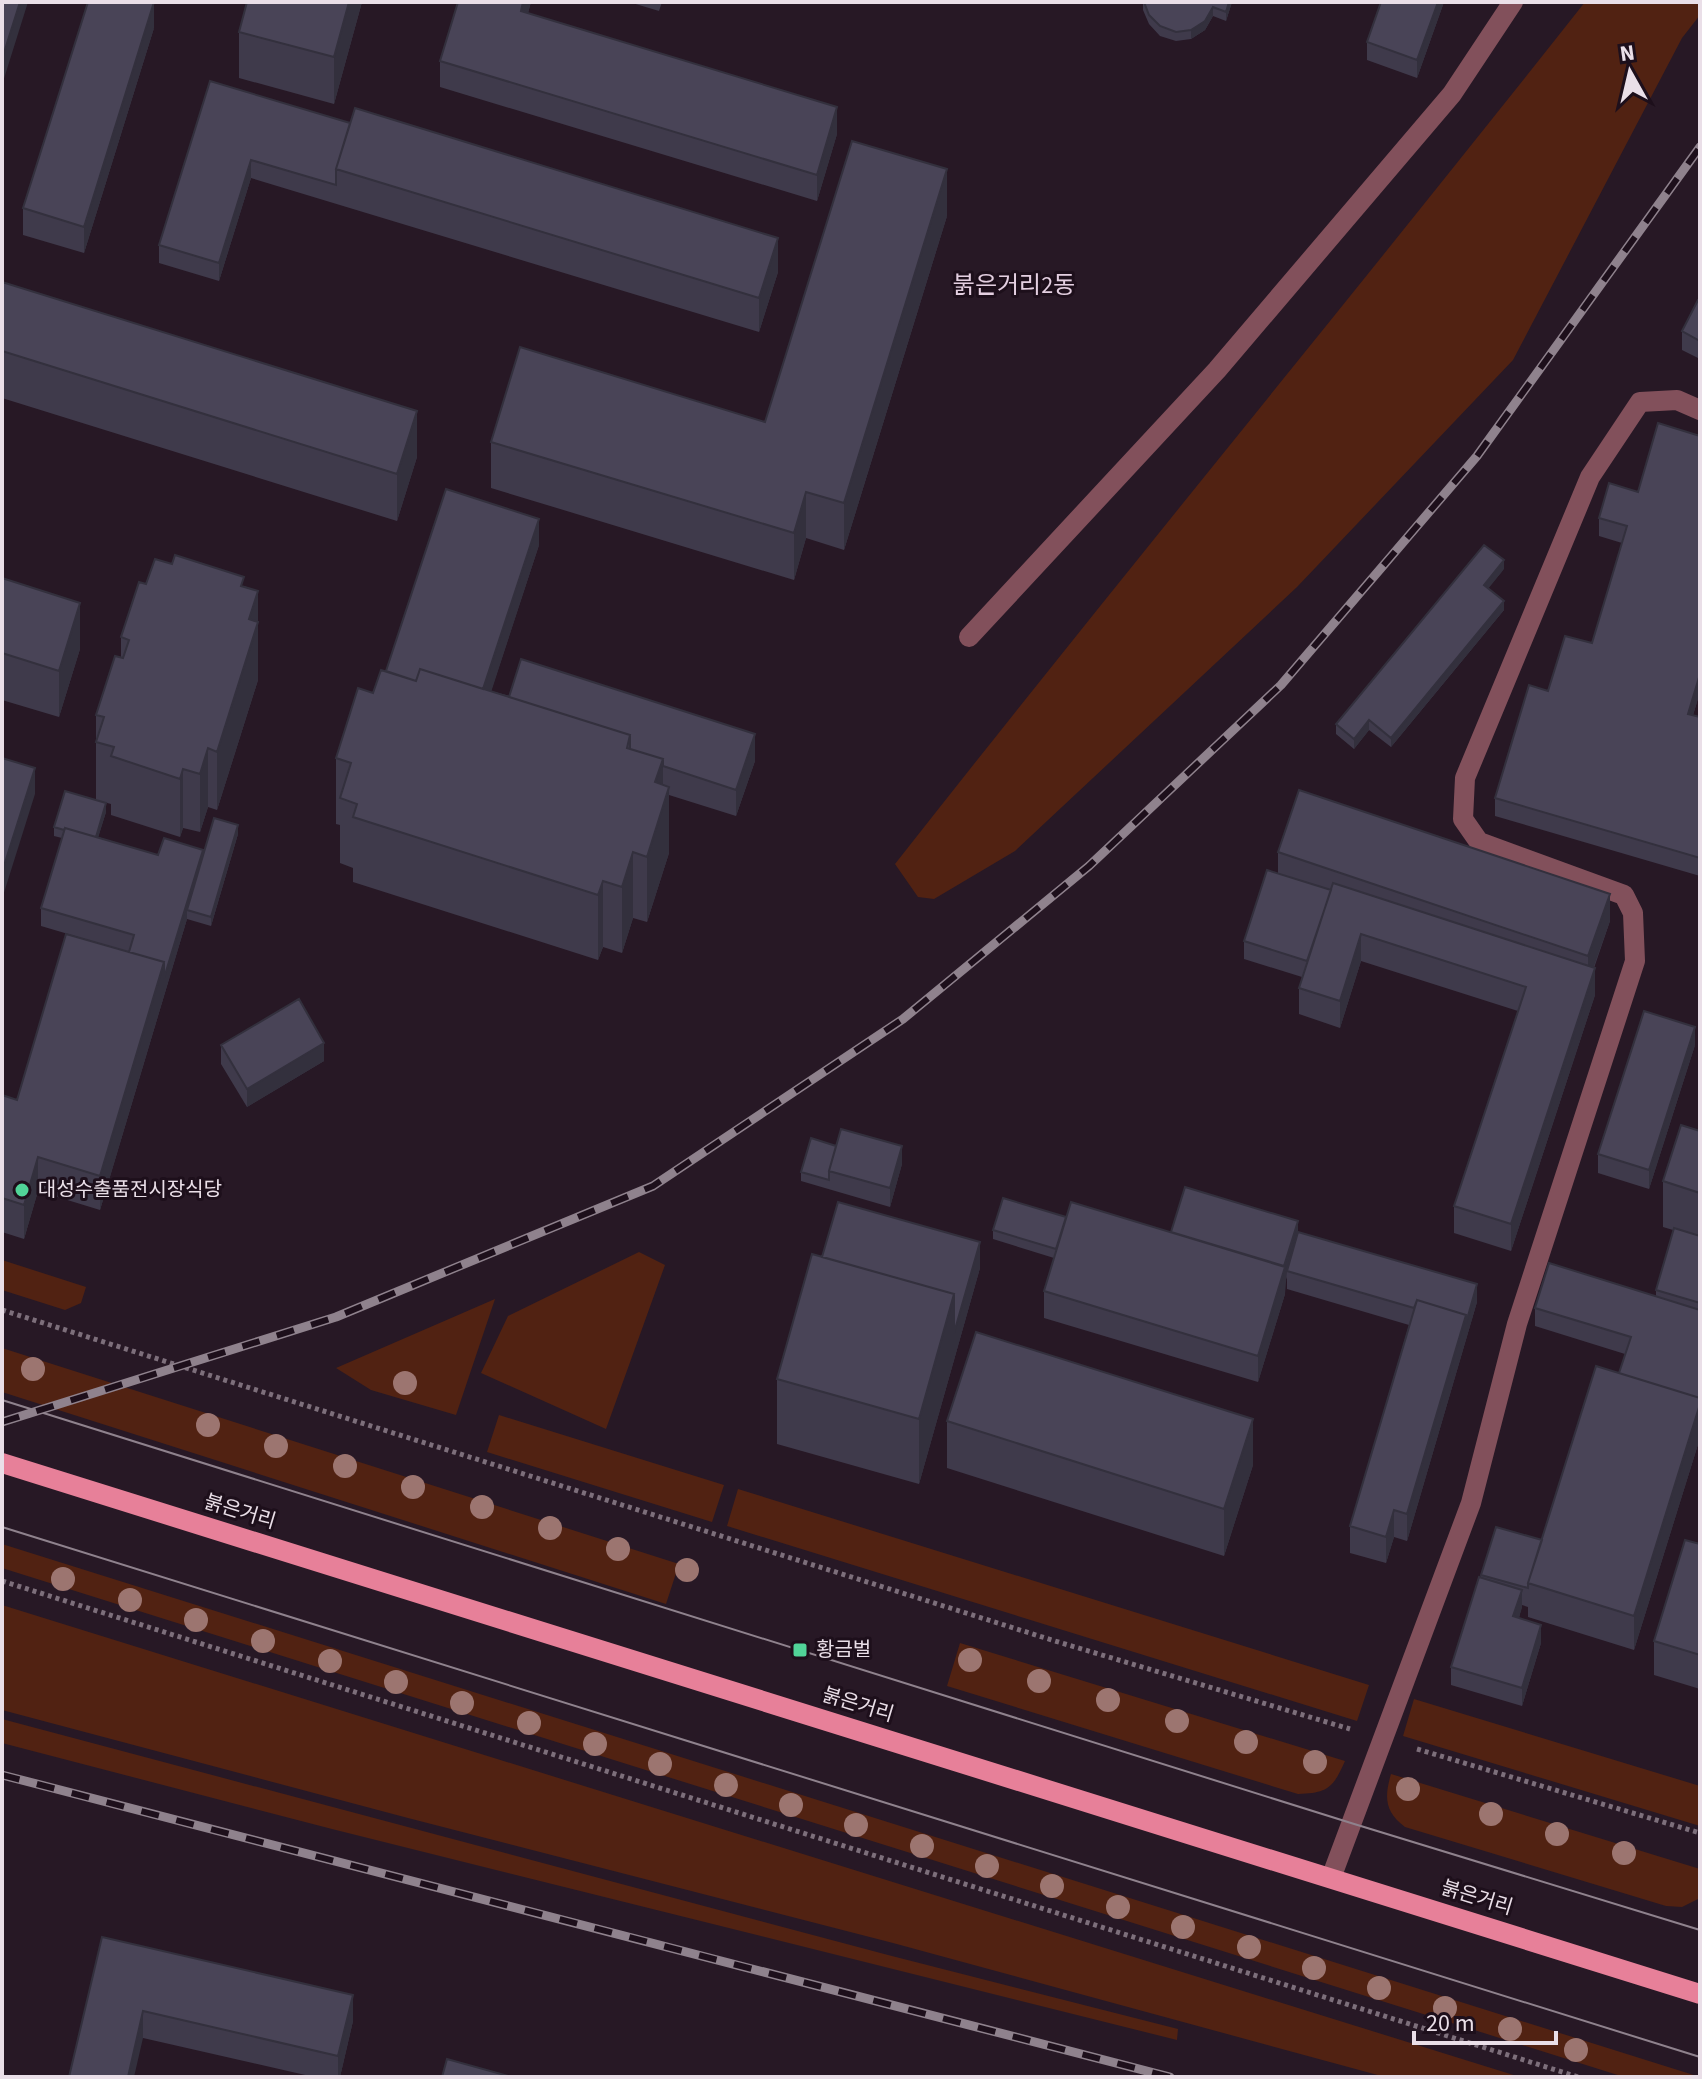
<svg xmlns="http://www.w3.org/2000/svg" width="1702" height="2079" font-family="'Source Sans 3','Noto Sans KR',sans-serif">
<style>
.green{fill:#512212}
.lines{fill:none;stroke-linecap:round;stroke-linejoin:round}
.path{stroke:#7d6f7b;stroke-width:5;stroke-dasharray:4 4;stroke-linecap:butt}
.minor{stroke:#82505b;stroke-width:20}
.major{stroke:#e78099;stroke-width:20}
.tram{stroke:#8f828d;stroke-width:2}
.rail-casing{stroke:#8f828d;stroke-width:9}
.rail{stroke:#1d0f1b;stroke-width:6;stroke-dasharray:18;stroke-linecap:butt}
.tree{fill:#9c7570}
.wall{fill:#3f3a4b}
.shaded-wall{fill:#33303d}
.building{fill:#494457;stroke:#33303d;stroke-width:2}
.poi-dot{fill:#51d398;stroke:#1d0f1b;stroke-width:3}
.labels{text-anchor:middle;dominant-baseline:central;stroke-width:6;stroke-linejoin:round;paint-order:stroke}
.poi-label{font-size:20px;fill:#eadfe8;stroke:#1d0f1b;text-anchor:start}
.street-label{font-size:20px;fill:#eadfe8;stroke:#1d0f1b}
.quarter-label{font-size:24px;fill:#e4cfe1;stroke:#1d0f1b}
</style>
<rect width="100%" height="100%" fill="#271825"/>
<!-- green -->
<path class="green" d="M1585,2H1700V15L1682,38L1513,360L1297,587L1015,851L934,899L918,897L895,864C1122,575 1357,291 1585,2Z
M639,1252L665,1265L606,1429L481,1373L508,1316Z
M2,1260L86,1287L81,1303L65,1310L2,1290Z
M495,1299L456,1415L371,1390L336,1368Z
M2,1348L679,1564L666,1604L2,1392Z
M499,1415L724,1485L712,1522L487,1452Z
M738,1489L1369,1685L1357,1721L727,1526Z
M2,1544L1700,2077H1624L2,1568Z
M2,1605L1520,2077H1385L893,1943L408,1818L2,1710Z
M960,1643L1345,1761C1333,1788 1328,1793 1298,1794L947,1686Z
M1414,1699L1700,1786V1826L1403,1736Z
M2,1719L888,1955L1178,2029L1177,2040L332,1829L2,1743Z
M1391,1774L1700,1869V1898L1682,1907L1666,1906L1405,1827C1385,1812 1384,1798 1391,1774Z"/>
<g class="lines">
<!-- path -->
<path class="path" d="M2,1310L1055,1641L1350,1729
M2,1581L1578,2077
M1417,1749L1700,1833"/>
<!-- minor -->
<path class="minor" d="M969,637L1217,370L1452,94L1513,2
M1331,1878L1471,1503L1517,1324L1635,961L1633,913L1624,895L1479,842L1463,819L1465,778L1590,477L1640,402L1677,400L1700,410"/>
<!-- major -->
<path class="major" d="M2,1463L1700,1994"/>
<!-- tram -->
<path class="tram" d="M2,1400L1351,1823L1700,1930
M2,1527L1700,2057"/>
<!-- rail casing -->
<g class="rail-casing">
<path id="rail" d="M2,1422L336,1317L653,1186L903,1019L1089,866L1281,685L1477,456L1700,147
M2,1775L1170,2077"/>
</g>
<!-- rail -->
<use href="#rail" class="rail"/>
</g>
<!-- trees -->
<g class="tree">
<circle cx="33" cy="1369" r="12"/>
<circle cx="405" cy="1383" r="12"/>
<circle cx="208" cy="1425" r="12"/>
<circle cx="276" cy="1446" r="12"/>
<circle cx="345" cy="1466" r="12"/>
<circle cx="413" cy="1487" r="12"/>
<circle cx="482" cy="1507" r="12"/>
<circle cx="550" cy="1528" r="12"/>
<circle cx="618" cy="1549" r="12"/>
<circle cx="687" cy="1570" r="12"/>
<circle cx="63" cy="1579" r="12"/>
<circle cx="130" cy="1600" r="12"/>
<circle cx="196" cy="1620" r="12"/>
<circle cx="263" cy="1641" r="12"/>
<circle cx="970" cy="1660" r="12"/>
<circle cx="330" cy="1661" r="12"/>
<circle cx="1039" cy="1681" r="12"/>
<circle cx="396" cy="1682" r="12"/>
<circle cx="1108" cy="1700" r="12"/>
<circle cx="462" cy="1703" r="12"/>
<circle cx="1177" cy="1721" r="12"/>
<circle cx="529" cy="1723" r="12"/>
<circle cx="1246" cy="1742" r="12"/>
<circle cx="595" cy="1744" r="12"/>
<circle cx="1315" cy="1762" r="12"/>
<circle cx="660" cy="1764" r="12"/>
<circle cx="726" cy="1785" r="12"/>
<circle cx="1408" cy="1789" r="12"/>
<circle cx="791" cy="1805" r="12"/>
<circle cx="1491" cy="1814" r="12"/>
<circle cx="856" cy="1825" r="12"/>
<circle cx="1557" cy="1834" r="12"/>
<circle cx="922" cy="1846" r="12"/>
<circle cx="1624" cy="1853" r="12"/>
<circle cx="987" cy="1866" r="12"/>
<circle cx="1052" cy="1886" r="12"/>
<circle cx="1118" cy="1907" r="12"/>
<circle cx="1183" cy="1927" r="12"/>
<circle cx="1249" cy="1947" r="12"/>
<circle cx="1314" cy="1968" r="12"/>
<circle cx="1379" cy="1988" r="12"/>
<circle cx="1445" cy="2008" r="12"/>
<circle cx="1510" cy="2029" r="12"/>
<circle cx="1576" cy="2050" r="12"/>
</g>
<!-- wall -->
<path class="wall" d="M247,2H362L334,104L239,78V32Z
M458,2H531L528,13L837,134L817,201L440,87V61Z
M629,2H662L659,11Z
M1143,2H1232L1226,21L1213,16L1205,30L1191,39L1176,41L1160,36L1149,24L1143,10Z
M1444,2L1417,78L1367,60V42Z
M154,28L84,253L23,235V208Z
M210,81L778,272L759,332L251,178L219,281L159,263V245Z
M947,216L844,550L806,538L794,580L491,488V442L765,422Z
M1700,280V359L1682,350V331L1698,300V284Z
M2,282L417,457L397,521L2,398Z
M1700,436V692L1693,715L1700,717V876L1495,816V798L1548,691L1592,643L1622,543L1599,536V518L1638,492Z
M539,545L491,691L755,761L736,816L669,795V853L647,922L633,918L622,953L603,947L598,960L353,882V868L340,863V825L336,824V758L386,671Z
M1504,569L1488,588L1504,610L1391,747L1369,730L1354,749L1336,734V724Z
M2,578L80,649L59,717L2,700Z
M146,584L244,586L258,591V680L217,810L208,807L200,832L183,828L180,837L111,815V804L96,800V715L121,658V637Z
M106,812L98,837L158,855L203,858L238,834L211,926L187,919L100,1210L38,1191L24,1239L2,1232V1095L17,1100L129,952L41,926V908L62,838L54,836V827Z
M1278,852L1610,921L1594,968L1595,995L1511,1251L1454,1233V1206L1518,1011L1361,961L1340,1028L1299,1014V988L1302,977L1244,959V941L1278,874Z
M221,1045L324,1061L247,1107L221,1064Z
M1695,1045L1649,1189L1598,1173V1154Z
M1700,1131V1438L1634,1650L1528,1617V1607L1522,1605L1519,1618L1541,1643L1522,1706L1451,1685V1667L1481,1575L1542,1540L1619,1373L1625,1354L1535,1326V1308L1656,1296V1290L1673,1230L1663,1227V1181Z
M902,1164L890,1207L801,1181V1172Z
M1066,1217L1171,1232H1298L1477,1302L1407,1541L1394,1537L1386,1563L1350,1553V1526L1409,1325L1287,1289V1277L1285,1282V1294L1258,1382L1044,1318V1291L1054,1258L993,1239V1230Z
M822,1257L980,1268L919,1484L777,1444V1379Z
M947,1421L1253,1465L1224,1556L947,1468Z
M1700,1544V1689L1654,1675V1641Z
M102,1937L353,2021L340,2077H314L143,2038Z"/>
<!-- shaded-wall -->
<path class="shaded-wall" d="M20,2H28L2,85V59Z
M154,2V28L84,253V227Z
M349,2H362L334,104V57Z
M523,2H531L521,38V11Z
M1229,2H1232L1226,21V12Z
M1438,2H1444L1417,78V60Z
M1213,7V16L1205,30L1191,39V30Z
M837,107V134L817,201V175Z
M251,160V178L219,281V263Z
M947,169V216L844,550V503Z
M778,238V272L759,332V298Z
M417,411V457L397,521V474Z
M806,492V538L794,580V533Z
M539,519V545L478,732V705Z
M1504,560V569L1484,594V585Z
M258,591V680L217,810V752L249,619Z
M1504,601V610L1391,747V738Z
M80,603V649L59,717V671Z
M1700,674V692L1688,732V714Z
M1369,720V730L1354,749V739Z
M755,734V761L736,816V790Z
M208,748V807L200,832V774Z
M663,759V808L669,787V853L647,922V857L655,782Z
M35,768V794L2,899V872Z
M183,769V828L180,837V779Z
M106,803V812L95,848V839Z
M238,825V834L211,926V917Z
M203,850V868L187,910V919L100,1210V1176L164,962Z
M633,852V918L622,953V887Z
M603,881V947L598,960V895Z
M1610,894V921L1588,983V956Z
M1361,934V961L1340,1028V1001Z
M1595,968V995L1511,1251V1224Z
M1695,1027V1045L1649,1189V1170Z
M324,1043V1061L247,1107V1089Z
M902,1146V1164L890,1207V1188Z
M38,1157V1191L24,1239V1205Z
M1298,1221V1239L1287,1271L1285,1294L1258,1382V1356Z
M980,1242V1268L919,1484V1419L954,1294Z
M1477,1284V1302L1407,1541V1514L1466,1315Z
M1700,1404V1438L1634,1650V1616Z
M1253,1419V1465L1224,1556V1509Z
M1394,1510V1537L1386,1563V1537Z
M1522,1590V1608L1513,1635V1616Z
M1541,1625V1643L1522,1706V1688Z
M353,1995V2021L340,2077H338V2056Z
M143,2011V2038L134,2077H128Z"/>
<!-- building -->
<path class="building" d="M2,2H20L2,59Z
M88,2H154L84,227L23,208Z
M247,2H349L334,57L239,32Z
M458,2H523L521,11L837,107L817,175L440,61Z
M1144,2H1229L1226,12L1213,7L1205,21L1191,30L1176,32L1160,26L1149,15Z
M1381,2H1438L1417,60L1367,42Z
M210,81L350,123L336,169V185L251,160L219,263L159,245Z
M355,108L778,238L759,298L336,169Z
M852,141L947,169L844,503L806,492L794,533L491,442L520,347L765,422Z
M2,282L417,411L397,474L2,351Z
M1698,300H1700V341L1682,331Z
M1658,423L1700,436V674L1688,714L1700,717V858L1495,798L1529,685L1548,691L1565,636L1592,643L1627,526L1599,518L1609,483L1638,492Z
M446,489L539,519L483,689L420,669L416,681L386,671Z
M1484,545L1504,560L1484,585L1504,601L1391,738L1369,720L1354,739L1336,724Z
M175,555L244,577L241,586L258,591L249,619L258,622L217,752L208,748L200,774L183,769L180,779L111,756L114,747L96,742L104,717L96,715L115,656L123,658L129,640L121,637L139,582L146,584L155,559L172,564Z
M2,578L80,603L59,671L2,653Z
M521,659L755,734L736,790L663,766V759L630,749V735L509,697Z
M420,669L630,735L627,748L663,759L655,782L669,787L647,857L633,852L622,887L603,881L598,895L353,817L357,804L340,798L351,763L336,758L358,688L373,693L381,670L416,681Z
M2,758L35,768L2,872Z
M1299,790L1610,894L1588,956L1278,852Z
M65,791L106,803L96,837L65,828L64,830L54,827Z
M214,818L238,825L211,917L187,910Z
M65,828L158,855L164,838L203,850L164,978V962L129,952L134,935L41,908Z
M1267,870L1331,890L1307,961L1244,941Z
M1333,883L1595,968L1511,1224L1454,1206L1526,987L1361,934L1340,1001L1299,988Z
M66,934L164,962L100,1176L38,1157L24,1205L2,1198V1095L17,1100Z
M299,999L324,1043L247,1089L221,1045Z
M1644,1011L1695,1027L1649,1170L1598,1154Z
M1681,1125L1700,1131V1193L1663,1181Z
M841,1129L902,1146L890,1188L829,1171Z
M811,1138L836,1146L829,1171V1180L801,1172Z
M1185,1187L1298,1221L1284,1266L1171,1232Z
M1003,1198L1066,1217L1056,1249L993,1230Z
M838,1202L980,1242L954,1333V1294L822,1257Z
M1071,1202L1285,1267L1258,1356L1044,1291Z
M1674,1228L1700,1236V1303L1656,1290Z
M1298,1232L1477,1284L1466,1323V1315L1417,1300L1414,1308L1287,1271Z
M812,1254L954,1294L919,1419L777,1379Z
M1549,1263L1700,1310V1398L1619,1373L1631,1337L1535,1308Z
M1417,1300L1466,1315L1407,1514L1394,1510L1386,1537L1350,1526Z
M976,1332L1253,1419L1224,1509L947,1421Z
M1596,1366L1700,1398V1404L1634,1616L1528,1583Z
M1496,1527L1542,1540L1528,1583V1588L1481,1575Z
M1685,1540L1700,1544V1655L1654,1641Z
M1479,1577L1522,1590L1513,1616L1541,1625L1522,1688L1451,1667Z
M102,1937L353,1995L338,2056L143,2011L128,2077H69Z
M447,2059L512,2077H442Z"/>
<!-- markers -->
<g class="poi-dot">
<circle cx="22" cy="1190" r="8"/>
<rect x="792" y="1642" width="16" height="16" rx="4"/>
</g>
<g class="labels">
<!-- poi labels -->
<g class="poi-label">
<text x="38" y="1190">대성수출품전시장식당</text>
<text x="816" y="1650">황금벌</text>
</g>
<!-- street labels -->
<g class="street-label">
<text transform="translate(240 1512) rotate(17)">붉은거리</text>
<text transform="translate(858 1705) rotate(17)">붉은거리</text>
<text transform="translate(1477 1898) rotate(17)">붉은거리</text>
</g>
<!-- quarter labels -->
<g class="quarter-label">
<text x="1014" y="285">붉은거리2동</text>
</g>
</g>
<!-- border -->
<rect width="1702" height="2079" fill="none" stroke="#eadfe8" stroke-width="8"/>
<!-- north arrow -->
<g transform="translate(1630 72) rotate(352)" stroke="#1d0f1b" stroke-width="6" paint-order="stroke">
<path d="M0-6L14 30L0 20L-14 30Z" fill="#eadfe8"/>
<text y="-12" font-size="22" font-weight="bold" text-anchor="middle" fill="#eadfe8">N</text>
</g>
<!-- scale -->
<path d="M1414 2031v12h142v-12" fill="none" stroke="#eadfe8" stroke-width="4"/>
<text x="1426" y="2031" font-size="24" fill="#eadfe8" stroke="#1d0f1b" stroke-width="6" paint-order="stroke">20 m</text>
</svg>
